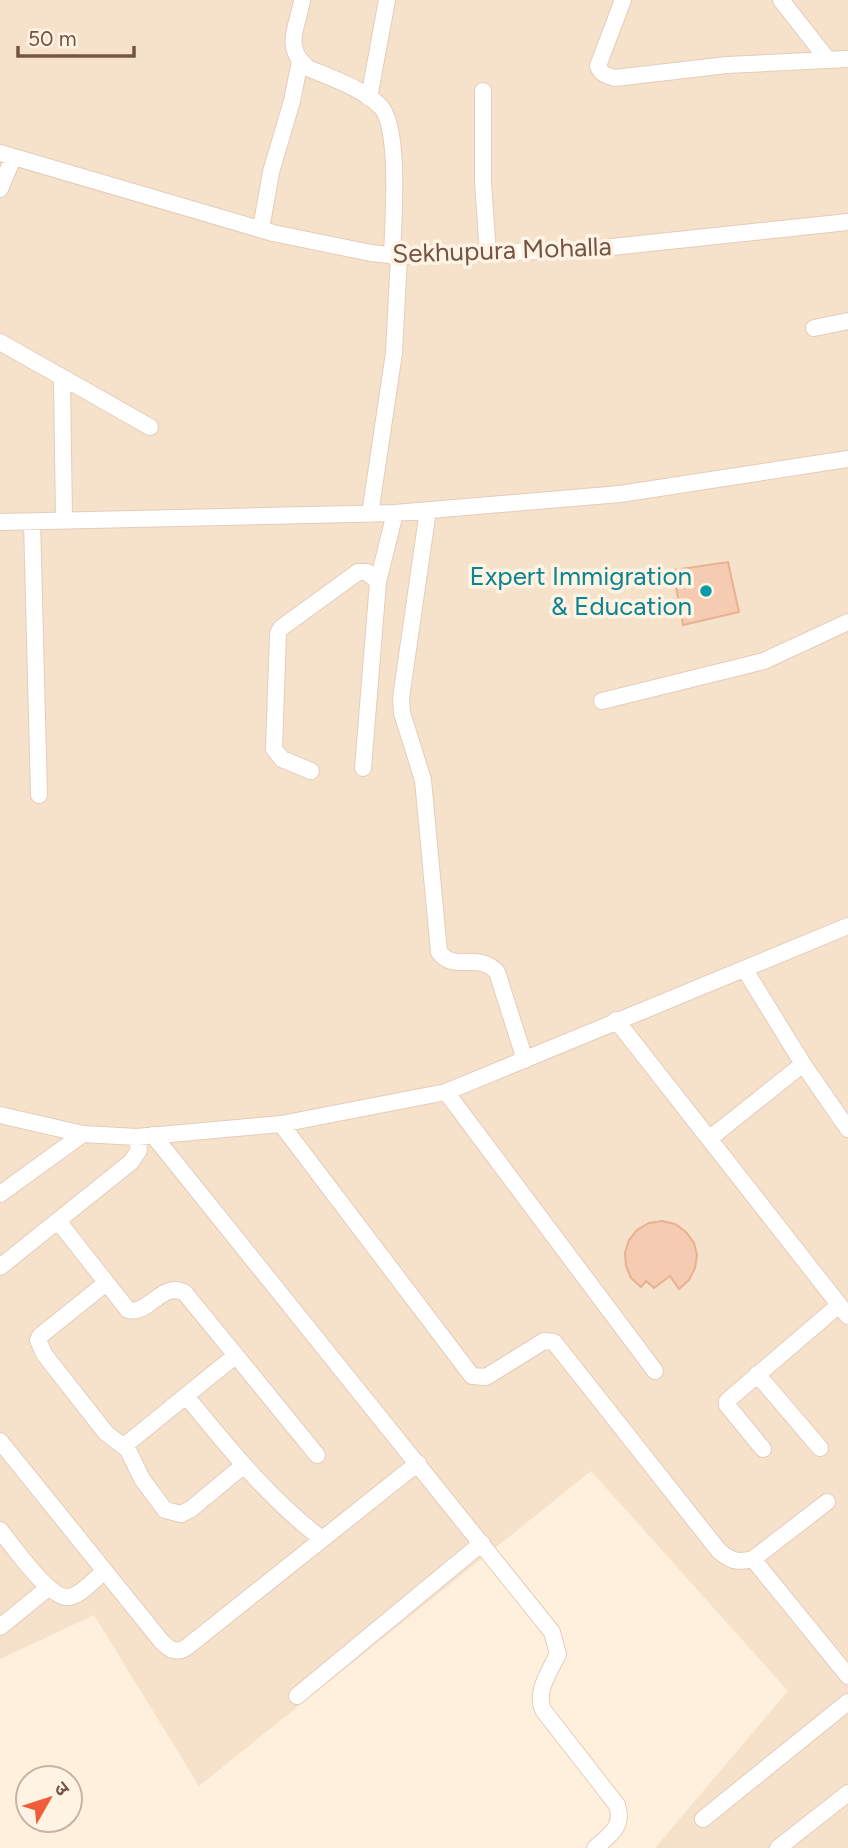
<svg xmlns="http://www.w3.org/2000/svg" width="848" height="1848" font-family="Figtree,'Noto Sans Devanagari',sans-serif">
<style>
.residential{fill:#f6e1ca}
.building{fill:#f5cbb2;stroke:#e8b192;stroke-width:2}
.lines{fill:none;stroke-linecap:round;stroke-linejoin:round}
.minor-casing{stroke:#e4cdbb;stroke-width:18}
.minor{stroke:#fff;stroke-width:16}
.culture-dot{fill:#0f9aa8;stroke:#fff4e4;stroke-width:2.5}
.labels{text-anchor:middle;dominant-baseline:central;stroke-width:7;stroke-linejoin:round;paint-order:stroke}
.street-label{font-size:26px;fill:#745444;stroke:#fff4e4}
.culture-label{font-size:26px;fill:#0d838f;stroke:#fff4e4;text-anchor:end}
</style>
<rect width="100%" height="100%" fill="#fef0dc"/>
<!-- residential -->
<path class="residential" d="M0,0H848V1848H655L788,1691L591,1471L199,1786L94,1615L0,1659Z"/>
<!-- building -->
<path class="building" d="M728,562L739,612L683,625L673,570Z
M662,1221L675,1224L686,1232L694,1243L697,1255L695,1268L689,1280L679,1289L670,1276L654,1288L646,1281L641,1287L631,1278L626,1266L625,1253L629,1240L637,1230L649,1223Z"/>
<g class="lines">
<!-- minor casing -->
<g class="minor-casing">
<path id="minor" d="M302,0C298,27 282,47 308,68C331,78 362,88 380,106C401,126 393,225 392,256
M623,0L598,66C601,74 607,76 615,78L727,65L848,59
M781,0L828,60
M483,91V182L488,254
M369,98L387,0
M0,153L273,233L371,253L399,256L593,249L848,222
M0,189L13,158
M261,229L271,172L292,101L300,61
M814,328L848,321
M0,342L150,427
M62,379L64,520
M428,510L401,698L402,713L423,780L439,952C454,973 478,951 497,972L525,1060
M370,514L394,353L399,256
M32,521L39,795
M0,522L395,513L620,494L848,459
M602,701L764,661L848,622
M363,768L378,582L395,513
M311,771L282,759L274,749L278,633L281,628L358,572H367L378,582
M745,970L803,1064L848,1129
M616,1020L848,1316
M446,1092L655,1371
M0,1115L83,1134L137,1137L281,1124L446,1092L848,926
M281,1124L472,1376L486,1377L544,1341L554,1342L719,1551C731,1561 738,1563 753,1559L827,1502
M153,1135L552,1632L558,1654C550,1671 535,1691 543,1710L617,1805C624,1827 610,1835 595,1848
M709,1139L803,1064
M0,1194L83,1134
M58,1221L128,1310C150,1315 162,1280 185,1293L317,1455
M0,1267L131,1162L139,1150L137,1137
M106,1283L40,1336L38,1340L44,1354L106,1433L128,1450L142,1479L165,1510L181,1514L191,1509L244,1465
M757,1374L820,1448
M186,1396C228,1447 269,1499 322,1539
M0,1441L162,1642C170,1650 177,1654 187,1647L418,1463
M124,1446L235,1356
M763,1449L727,1405V1401L839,1305
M0,1530C12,1545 50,1600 69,1597C82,1595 95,1578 105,1571
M753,1559L848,1676
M0,1627L48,1588
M297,1696L482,1543
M703,1819L848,1702
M778,1848L848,1793"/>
</g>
<!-- minor -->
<use href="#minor" class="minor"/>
</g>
<!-- markers -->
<circle class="culture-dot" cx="706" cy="591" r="7"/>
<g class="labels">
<!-- street labels -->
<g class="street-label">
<text transform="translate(502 250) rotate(-2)">Sekhupura Mohalla</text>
</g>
<!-- culture labels -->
<g class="culture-label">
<text x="692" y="576">Expert Immigration<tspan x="692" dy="30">&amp; Education</tspan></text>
</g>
</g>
<!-- north arrow -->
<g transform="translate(49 1799) rotate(51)"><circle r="33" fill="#fff4e4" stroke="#c7b4a4" stroke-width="2"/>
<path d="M0-5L12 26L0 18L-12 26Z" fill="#f15d38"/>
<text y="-10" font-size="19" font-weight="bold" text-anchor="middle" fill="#745444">उ</text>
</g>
<!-- scale -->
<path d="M18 46v10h116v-10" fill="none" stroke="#745444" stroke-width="3.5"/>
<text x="28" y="46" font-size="21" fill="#745444" stroke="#fff4e4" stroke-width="5" paint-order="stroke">50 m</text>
</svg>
